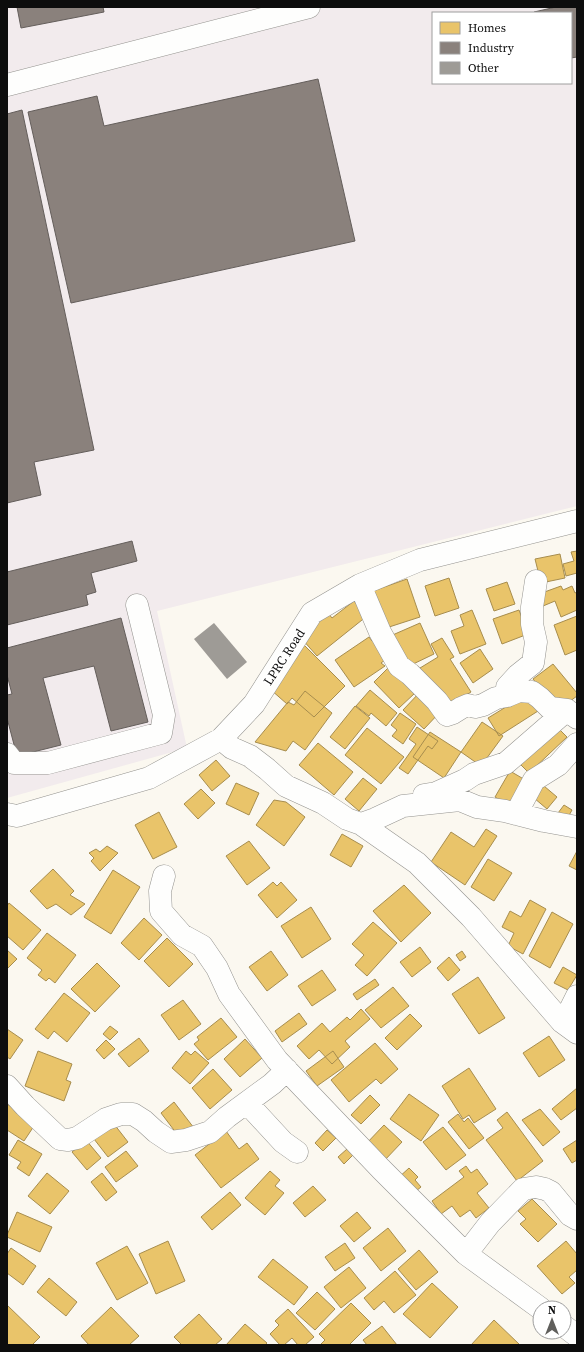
<svg xmlns="http://www.w3.org/2000/svg" width="584" height="1352" font-family="'Source Serif 4',serif">
<style>
.industrial{fill:#f2ebed;fill-rule:evenodd}
.homes{fill:#e9c46a;stroke:#a78d4e}
.industry{fill:#8a817c;stroke:#645e5b}
.building{fill:#9e9b96}
.lines{fill:none;stroke-linecap:round;stroke-linejoin:round}
.minor-casing{stroke:#94938f;stroke-width:23}
.minor{stroke:#fefefd;stroke-width:22}
.labels{text-anchor:middle;dominant-baseline:central;stroke-width:4;stroke-linejoin:round;paint-order:stroke}
.street-label{font-size:13px;fill:#0d0d0d;stroke:#fff}
</style>
<rect width="100%" height="100%" fill="#fbf8f0"/>
<!-- industrial -->
<path class="industrial" d="M7,7H577V506L157,611L187,748L7,798ZM433,13H571V83H433Z"/>
<!-- homes -->
<path class="homes" d="M577,551V573L566,576L563,564L574,561L571,552Z
M560,554L565,578L541,583L535,559Z
M449,578L459,608L435,616L425,586Z
M407,579L420,617L386,628L373,591Z
M507,582L515,604L494,611L486,589Z
M561,586L563,590L572,586L575,593L577,592V610L561,617L555,601L543,606L539,594Z
M354,601L367,616L317,656L302,639L315,628L313,625L328,613L332,618Z
M472,610L486,644L460,654L451,631L464,626L460,615Z
M519,610L528,634L502,644L493,619Z
M577,616V650L565,655L554,625Z
M420,623L434,654L409,666L388,637Z
M369,637L372,641L376,638L389,657L381,663L385,666L354,687L335,660Z
M442,638L454,657L450,659L471,692L445,708L420,668L438,657L431,644Z
M302,643L345,686L314,717L292,698L287,704L262,682Z
M480,649L493,669L473,683L460,663Z
M553,664L577,693V696L558,710L533,679Z
M390,666L415,693L399,708L374,682Z
M370,690L397,713L386,726L371,713L369,716L356,706Z
M305,691L332,713L305,750L293,741L286,751L255,742L288,702L294,705Z
M421,691L441,711L424,729L403,710Z
M527,694L538,711L499,736L488,718Z
M355,706L370,718L345,749L330,737Z
M400,713L416,724L403,744L392,736L397,730L391,725Z
M482,722L503,736L481,766L461,752Z
M554,724L567,737L529,773L520,764Z
M417,727L438,741L432,749L428,746L408,774L399,768L416,744L409,739Z
M367,728L404,757L381,784L345,755Z
M430,732L461,752L444,778L413,757Z
M318,743L353,772L334,795L299,765Z
M216,760L230,776L212,791L199,775Z
M510,771L527,781L512,807L495,797Z
M363,778L377,789L359,811L345,799Z
M236,783L259,793L249,815L226,804Z
M544,786L557,797L547,809L534,798Z
M201,789L215,803L198,819L184,804Z
M274,800L286,802L305,817L284,846L256,825Z
M564,805L572,810L567,819L558,813Z
M159,812L177,847L153,859L135,825Z
M486,829L497,836L465,885L431,862L451,832L474,847Z
M342,834L363,846L351,867L330,855Z
M249,841L270,868L247,885L226,856Z
M107,846L118,853L100,871L91,861L94,858L89,853L96,849L100,852Z
M577,851V870L569,866Z
M488,859L512,873L494,901L471,887Z
M53,869L74,891L70,895L85,904L71,915L56,904L47,909L30,891Z
M113,870L140,887L111,934L84,917Z
M273,882L277,886L281,882L297,900L277,918L258,895Z
M404,885L431,913L401,942L373,911Z
M530,900L546,909L523,954L508,946L514,933L502,927L510,911L521,917Z
M9,903L41,930L23,950L7,936V906Z
M311,907L331,939L302,958L281,926Z
M552,912L573,924L550,968L529,956Z
M144,918L162,935L139,960L121,943Z
M373,922L397,943L367,976L355,965L364,955L352,944Z
M47,933L76,955L55,983L49,978L46,981L38,975L42,970L27,958Z
M167,938L193,964L169,987L144,961Z
M420,947L431,962L412,977L400,962Z
M7,950L17,959L7,969Z
M271,951L288,975L267,991L249,967Z
M462,951L466,957L460,961L456,955Z
M449,957L460,970L448,981L437,968Z
M97,963L120,986L95,1012L71,989Z
M563,967L577,975L568,990L554,983Z
M322,970L336,990L312,1006L298,986Z
M478,977L505,1018L479,1034L452,994Z
M375,979L379,985L357,1000L353,994Z
M393,987L409,1006L381,1028L365,1010Z
M64,993L90,1013L67,1042L54,1031L48,1039L35,1029Z
M183,1000L201,1024L179,1040L161,1015Z
M361,1009L370,1019L345,1041L350,1047L332,1064L319,1050L309,1059L297,1046L322,1023L330,1032L347,1017L350,1020Z
M299,1013L307,1024L282,1042L275,1031Z
M410,1014L422,1026L397,1050L385,1038Z
M221,1018L237,1037L208,1060L194,1044L199,1040L197,1037Z
M110,1026L118,1032L110,1040L103,1034Z
M7,1029L23,1040L10,1059L7,1057Z
M549,1036L565,1060L539,1077L523,1053Z
M139,1038L149,1051L129,1067L118,1054Z
M245,1039L262,1058L240,1077L224,1059Z
M106,1040L115,1049L104,1059L96,1050Z
M375,1043L398,1069L381,1084L376,1079L349,1102L331,1080Z
M38,1051L72,1064L66,1080L71,1082L64,1101L25,1086Z
M186,1051L191,1055L195,1051L209,1063L190,1084L172,1068Z
M333,1051L344,1067L317,1086L306,1071Z
M469,1068L496,1109L474,1123L469,1115L463,1119L442,1086Z
M213,1069L232,1090L210,1109L192,1088Z
M577,1088V1108L561,1120L552,1109Z
M409,1094L439,1115L421,1141L390,1119Z
M370,1095L380,1105L361,1124L351,1115Z
M174,1102L194,1128L180,1138L161,1113Z
M7,1104L36,1123L24,1141L7,1130Z
M540,1109L560,1132L543,1146L522,1120Z
M507,1112L543,1161L517,1181L486,1140L503,1128L497,1120Z
M458,1114L464,1122L468,1118L484,1138L469,1149L448,1122Z
M114,1124L128,1142L108,1157L94,1139Z
M384,1125L402,1142L383,1162L365,1145Z
M443,1127L466,1155L446,1170L423,1142Z
M327,1130L336,1138L323,1151L315,1143Z
M226,1131L239,1149L247,1143L259,1159L221,1188L195,1155Z
M18,1140L42,1154L29,1176L17,1168L21,1162L9,1155Z
M86,1140L101,1158L87,1170L72,1152Z
M577,1140V1160L572,1163L563,1149Z
M347,1149L353,1155L344,1164L338,1157Z
M126,1151L138,1166L116,1182L105,1167Z
M466,1166L471,1173L477,1169L488,1184L477,1193L489,1208L476,1218L470,1210L460,1217L452,1206L441,1214L432,1201L464,1177L459,1171Z
M409,1168L418,1177L415,1180L421,1187L411,1195L397,1179Z
M270,1171L280,1180L275,1186L284,1193L265,1215L245,1198Z
M47,1173L69,1191L50,1214L28,1196Z
M102,1173L117,1192L106,1201L91,1182Z
M313,1186L326,1200L305,1217L293,1203Z
M230,1192L241,1205L212,1230L201,1217Z
M532,1199L557,1224L538,1242L520,1224L526,1219L518,1211Z
M17,1212L52,1227L40,1252L7,1237V1235Z
M357,1212L371,1228L354,1242L340,1226Z
M388,1228L406,1251L381,1271L363,1248Z
M168,1241L185,1281L156,1294L139,1254Z
M566,1241L577,1254V1270L569,1277L575,1283L562,1294L537,1266Z
M345,1243L355,1258L335,1271L325,1257Z
M127,1246L148,1283L117,1300L96,1263Z
M11,1248L36,1266L23,1285L7,1273V1254Z
M419,1250L438,1272L416,1290L398,1269Z
M273,1259L308,1287L294,1305L258,1277Z
M349,1267L366,1288L341,1308L324,1287Z
M395,1271L416,1295L394,1313L384,1301L374,1310L364,1298Z
M49,1278L77,1302L66,1316L37,1292Z
M432,1283L458,1307L430,1338L403,1314Z
M317,1292L335,1309L315,1330L296,1313Z
M351,1303L371,1323L349,1345H320L325,1340L319,1334Z
M7,1305L40,1337L32,1345H7Z
M111,1307L139,1336L129,1345H89L81,1336Z
M288,1309L314,1337L305,1345H298L292,1338L284,1345H280L270,1334L279,1325L275,1321Z
M199,1314L222,1339L215,1345H182L174,1337Z
M494,1320L520,1345H471Z
M245,1324L267,1343L265,1345H226Z
M382,1326L397,1345H367L363,1340Z"/>
<!-- industry -->
<path class="industry" d="M17,7H103L104,12L21,28Z
M556,7H577V57L571,58V13H535L534,12Z
M318,79L355,241L71,303L28,112L97,96L104,126Z
M22,110L94,450L34,462L41,495L7,503V114Z
M132,541L137,561L91,573L96,592L86,595L88,605L7,625V572Z
M121,618L148,722L111,731L94,666L43,678L61,745L17,756L7,718V695L12,694L7,675V648Z"/>
<!-- building -->
<path class="building" d="M214,623L247,662L227,679L194,639Z"/>
<g class="lines">
<!-- minor casing -->
<g class="minor-casing">
<path id="minor" d="M7,85L309,7
M360,585L380,632L399,666L410,674L437,701L447,715L453,713L461,708L468,705L475,707L483,705L496,698L507,696L519,691L532,692L540,698L550,708L567,710L577,718
M507,696V687L518,675L533,663L536,642L532,624V607L536,581
M221,739L232,748L250,756L267,769L286,786L323,803L347,819L361,824L375,819L403,806L460,800L477,807L505,811L544,821L577,827
M7,754L14,763H48L161,733L164,715L137,605
M424,795L436,793L465,780L474,774L506,763L567,710
M7,814L17,816L149,778L221,739L254,704L312,613L360,585L420,560L577,521
M516,814L534,780L558,765L577,744
M361,824L417,863L471,917L562,1022L577,1033
M164,876L160,891L161,911L182,935L202,946L217,968L229,994L277,1060L381,1169L466,1254L540,1308
M562,1022L568,1014L577,996
M7,1086L25,1106L60,1139L68,1140L77,1138L106,1119L121,1114H133L144,1121L156,1132L171,1142L186,1140L210,1132L227,1117L272,1084L287,1070
M247,1103L283,1142L297,1152
M466,1254L490,1223L523,1189L536,1187L545,1189L551,1192L570,1215L577,1219
M564,1326L577,1336"/>
</g>
<!-- minor -->
<use href="#minor" class="minor"/>
</g>
<g class="labels">
<!-- street labels -->
<g class="street-label">
<text transform="translate(284 657) rotate(-57)">LPRC Road</text>
</g>
</g>
<!-- border -->
<rect width="584" height="1352" fill="none" stroke="#0d0d0d" stroke-width="16"/>
<!-- legend -->
<rect x="432" y="12" width="140" height="72" fill="#ffffff" stroke="#9e9e9e"/>
<rect x="440" y="22" width="20" height="12" fill="#e9c46a" stroke="#9e9e9e"/>
<text x="468" y="32" font-size="12" fill="#0d0d0d">Homes</text>
<rect x="440" y="42" width="20" height="12" fill="#8a817c" stroke="#9e9e9e"/>
<text x="468" y="52" font-size="12" fill="#0d0d0d">Industry</text>
<rect x="440" y="62" width="20" height="12" fill="#9e9b96" stroke="#9e9e9e"/>
<text x="468" y="72" font-size="12" fill="#0d0d0d">Other</text>
<!-- north arrow -->
<g transform="translate(552 1320)"><circle r="19" fill="#ffffff" stroke="#9e9e9e"/>
<path d="M0-3L7 15L0 10L-7 15Z" fill="#605f5c"/>
<text y="-6" font-size="11" font-weight="bold" text-anchor="middle" fill="#0d0d0d">N</text>
</g>
</svg>
